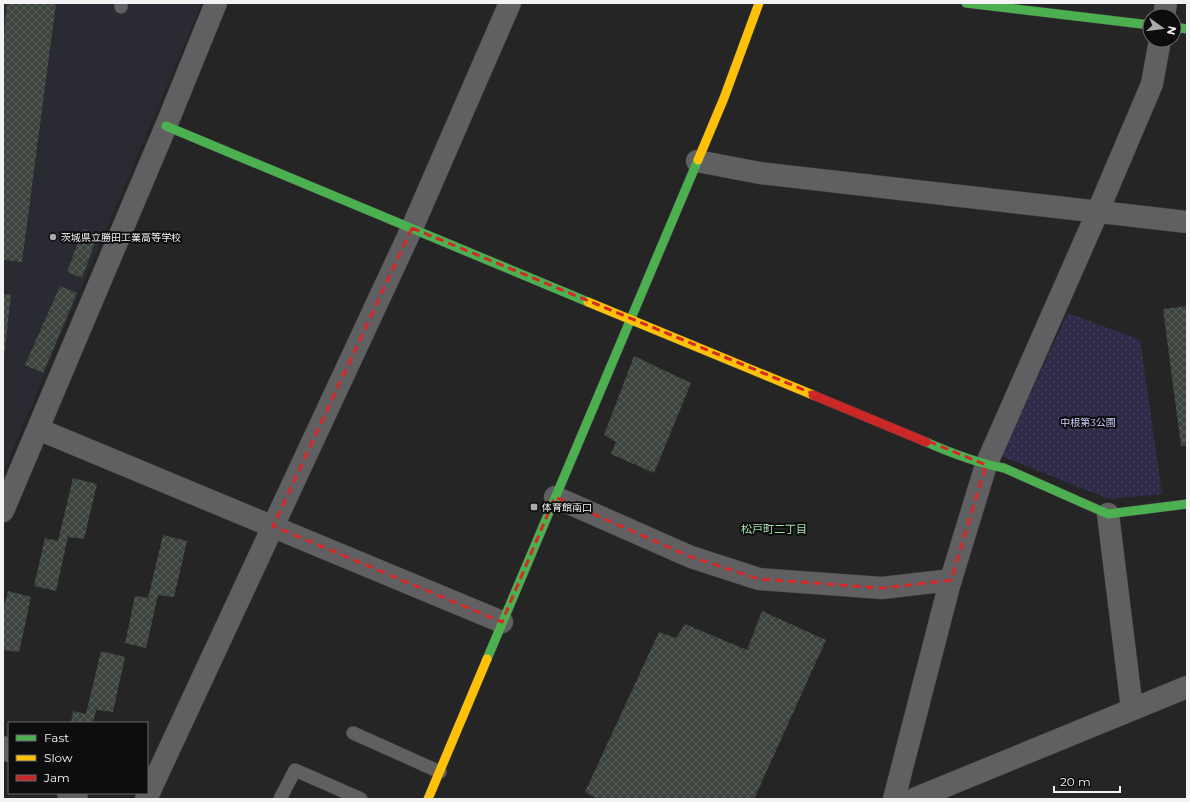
<svg xmlns="http://www.w3.org/2000/svg" width="1190" height="802" font-family="Montserrat,'Noto Sans JP',sans-serif">
<style>
.built{fill:#2a2a33}
.park{fill:url(#park-dots)}
.building{fill:url(#building-cross-hatch)}
.lines{fill:none;stroke-linecap:round;stroke-linejoin:round}
.lane-casing{stroke:#3f3f41;stroke-width:14}
.street-casing{stroke:#3f3f41;stroke-width:23}
.fast-casing{stroke:#3f3f41;stroke-width:10}
.slow-casing{stroke:#3f3f41;stroke-width:10}
.jam-casing{stroke:#3f3f41;stroke-width:10}
.lane{stroke:#606062;stroke-width:13}
.street{stroke:#606062;stroke-width:22}
.fast{stroke:#4caf50;stroke-width:9}
.slow{stroke:#ffc107;stroke-width:9}
.jam{stroke:#c62828;stroke-width:9}
.marked{fill:none;stroke:#d62828;stroke-width:3;stroke-dasharray:8 5;stroke-linejoin:round}
.poi-dot{fill:#ababad;stroke:#0d0d0f;stroke-width:1.5}
.labels{text-anchor:middle;dominant-baseline:central;stroke-width:4;stroke-linejoin:round;paint-order:stroke}
.poi-label{font-size:10px;fill:#f3f3f6;stroke:#0d0d0f;text-anchor:start}
.park-label{font-size:10px;fill:#cdccff;stroke:#0d0d0f}
.neighbourhood-label{font-size:11px;fill:#a4e1a8;stroke:#0d0d0f}
</style>
<defs>
<pattern id="park-dots" width="8" height="8" patternUnits="userSpaceOnUse"><rect width="8" height="8" fill="#2f2c49"/><path d="M2 2h.1M6 6h.1" fill="none" stroke="#43415b" stroke-width="1.8" stroke-linecap="round"/></pattern>
<pattern id="building-cross-hatch" width="8" height="8" patternUnits="userSpaceOnUse"><rect width="8" height="8" fill="#3c443d"/><path d="M0 0l8 8M0 8l8-8" fill="none" stroke="#595f5a"/></pattern>
</defs>
<rect width="100%" height="100%" fill="#252526"/>
<!-- built -->
<path class="built" d="M3,3H202L3,472Z"/>
<!-- park -->
<path class="park" d="M1068,313L1140,340L1162,494L1109,499L1001,456Z"/>
<!-- building -->
<path class="building" d="M7,3H56L22,262L3,260V45Z
M83,229L98,234L82,278L67,272Z
M60,286L77,293L43,373L25,365Z
M3,294L11,295L4,357H3Z
M1187,306V446H1181L1163,309Z
M634,356L691,383L654,473L611,454L616,442L604,435Z
M73,478L97,484L84,539L68,537L56,591L34,586L45,538L58,541Z
M163,535L187,541L174,597L158,595L146,648L125,643L135,596L148,598Z
M8,591L31,597L19,652L3,650V610Z
M762,611L826,640L754,799H598L585,792L659,632L676,638L685,624L747,650Z
M101,651L125,657L113,712L96,710L93,723H71L73,711L86,714Z"/>
<g class="lines">
<!-- lane casing -->
<g class="lane-casing">
<path id="lane" d="M121,7V3
M353,733L440,772
M280,799L295,770L361,799"/>
</g>
<!-- street casing -->
<g class="street-casing">
<path id="street" d="M1164,16L1166,3
M697,161L760,173L1187,222
M38,429L502,622
M555,497L691,557L759,579L882,588L951,580
M3,511L166,126L216,3
M1108,514L1132,709
M3,747L9,751
M68,793L77,799
M146,799L412,228L510,3
M894,799L949,586L986,465L1098,211L1152,84L1160,40
M914,799L1187,687"/>
</g>
<!-- fast casing -->
<g class="fast-casing">
<path id="fast" d="M966,3L1150,25
M1174,27L1187,29
M166,126L588,302
M926,442C951,453 976,463 1004,468L1108,514L1187,504
M487,659L698,160"/>
</g>
<!-- slow casing -->
<g class="slow-casing">
<path id="slow" d="M698,160L724,98L759,3
M588,302L813,395
M428,799L487,659"/>
</g>
<!-- jam casing -->
<g class="jam-casing">
<path id="jam" d="M813,395L926,442"/>
</g>
<!-- lane -->
<use href="#lane" class="lane"/>
<!-- street -->
<use href="#street" class="street"/>
<!-- fast -->
<use href="#fast" class="fast"/>
<!-- slow -->
<use href="#slow" class="slow"/>
<!-- jam -->
<use href="#jam" class="jam"/>
</g>
<!-- marked area -->
<path class="marked" d="M412,228L986,465L951,580L882,588L759,579L691,557L555,497L502,622L273,526Z"/>
<!-- markers -->
<g class="poi-dot">
<circle cx="53" cy="237" r="4"/>
<rect x="530" y="503" width="8" height="8" rx="2"/>
</g>
<g class="labels">
<!-- poi labels -->
<g class="poi-label">
<text x="61" y="237">茨城県立勝田工業高等学校</text>
<text x="542" y="507">体育館南口</text>
</g>
<!-- park labels -->
<g class="park-label">
<text x="1088" y="422">中根第3公園</text>
</g>
<!-- neighbourhood labels -->
<g class="neighbourhood-label">
<text x="774" y="529">松戸町二丁目</text>
</g>
</g>
<!-- border -->
<rect width="1190" height="802" fill="none" stroke="#f3f3f6" stroke-width="8"/>
<!-- legend -->
<rect x="8" y="722" width="140" height="72" fill="#0d0d0f" stroke="#69696b"/>
<rect x="16" y="735" width="20" height="6" fill="#4caf50" stroke="#69696b"/>
<text x="44" y="742" font-size="12" fill="#f3f3f6">Fast</text>
<rect x="16" y="755" width="20" height="6" fill="#ffc107" stroke="#69696b"/>
<text x="44" y="762" font-size="12" fill="#f3f3f6">Slow</text>
<rect x="16" y="775" width="20" height="6" fill="#c62828" stroke="#69696b"/>
<text x="44" y="782" font-size="12" fill="#f3f3f6">Jam</text>
<!-- north arrow -->
<g transform="translate(1162 28) rotate(104)"><circle r="19" fill="#0d0d0f" stroke="#69696b"/>
<path d="M0-3L7 15L0 10L-7 15Z" fill="#ababad"/>
<text y="-6" font-size="11" font-weight="bold" text-anchor="middle" fill="#f3f3f6">N</text>
</g>
<!-- scale -->
<path d="M1054 786v6h66v-6" fill="none" stroke="#f3f3f6" stroke-width="2"/>
<text x="1060" y="786" font-size="12" fill="#f3f3f6" stroke="#0d0d0f" stroke-width="3" paint-order="stroke">20 m</text>
</svg>
